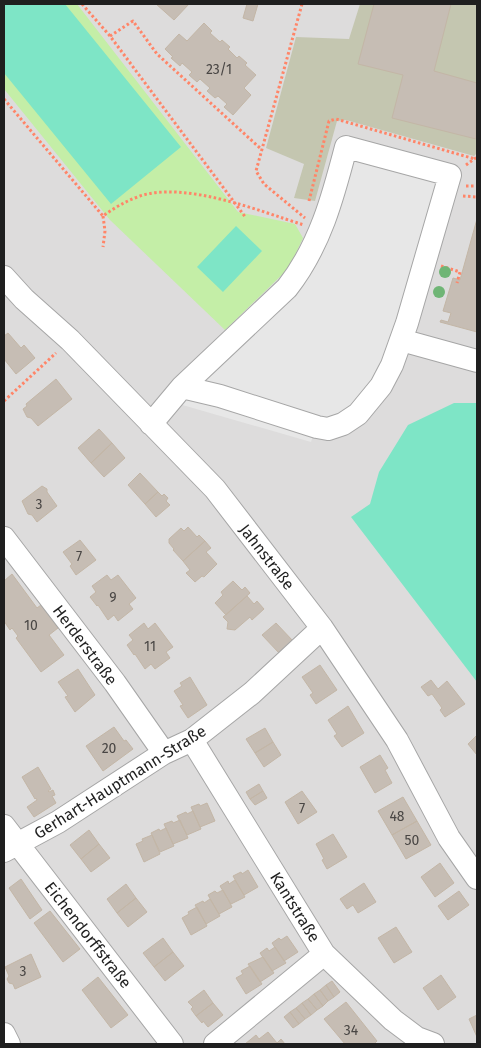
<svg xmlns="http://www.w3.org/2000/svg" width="481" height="1048" font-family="'Fira Sans',sans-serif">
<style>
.residential{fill:#dddcdc}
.construction{fill:#c4c6b0}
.grass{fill:#c4eea7}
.pitch{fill:#7ee5c6}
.parking{fill:#e7e7e7}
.building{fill:#c6bdb4;stroke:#c3b6a6}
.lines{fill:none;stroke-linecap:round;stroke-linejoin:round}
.minor-casing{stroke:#a6a6a6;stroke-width:24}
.path{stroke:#ff8568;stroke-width:3;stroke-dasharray:2.5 2.5;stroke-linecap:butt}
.minor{stroke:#fff;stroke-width:22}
.tree{fill:#6fb575}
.labels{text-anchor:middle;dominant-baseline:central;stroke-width:4.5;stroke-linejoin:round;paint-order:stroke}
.number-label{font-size:14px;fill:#494644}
.street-label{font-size:16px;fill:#1f1f1f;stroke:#fff}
</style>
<rect width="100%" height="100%" fill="#f1eee5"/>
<!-- residential -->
<path class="residential" d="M4,4H477V1044H4Z"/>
<!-- construction -->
<path class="construction" d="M360,4H477V153L474,156L346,120L337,121L315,201L294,198L304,164L266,148L296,37L349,39Z"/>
<!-- grass -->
<path class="grass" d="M4,4H77L238,212L295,224L303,238L289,268L225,330L110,220L4,89Z"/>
<!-- pitch -->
<path class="pitch" d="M4,4H65L181,147L111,204L4,73Z
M236,226L262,251L223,292L197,267Z
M454,403H477V682L351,517L370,504L379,472L408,425Z"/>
<!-- parking -->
<path class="parking" d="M348,146L455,174L383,393L314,432L311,442L179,404L305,282L313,271Z"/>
<!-- building -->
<path class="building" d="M156,4H189L174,20Z
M247,4H258L253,21L243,18Z
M374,4H451L434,71L477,83L476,139L392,118L403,75L358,64Z
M204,23L212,31L210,33L220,42L222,40L230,47L228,49L237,58L239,56L247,63L245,65L256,75L244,88L251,95L233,115L224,107L227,104L218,96L215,98L207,91L210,88L200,79L197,82L189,75L192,72L182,63L180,66L171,58L173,57L165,49L179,34L187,41Z
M477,219V332L440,322L441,320L448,322L451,313L443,311L453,278L460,280Z
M8,333L21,348L24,345L35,358L16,374L4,359V336Z
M56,379L72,399L38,426L31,418L27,417L23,409L27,406L26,404Z
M99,429L112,443L91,463L78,448Z
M112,443L125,458L104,477L91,463Z
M140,473L158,492L145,504L128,485Z
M42,486L47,489V492L57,506L37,522L32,515L28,514L22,501Z
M158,492L162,496L164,494L168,498L166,501L170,505L156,517L145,504Z
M188,527L197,537L199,535L205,541L183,561L173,550L174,549L169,543V539L181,528L184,531Z
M80,540L96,560L76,575L70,566L72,564L63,552Z
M205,541L211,548L206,552L217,564L204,577L202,576L195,582L186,573L190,570L183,561Z
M12,574L37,608L41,605L58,628L49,635L64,655L41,672L16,638L18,636L12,628L10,630L4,621V581Z
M107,575L111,580L118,575L136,598L129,604L133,609L118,621L114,615L108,620L98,605L97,606L90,597L96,592L92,586Z
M233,581L242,590L245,587L250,593L226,615L215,603L223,595L221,592Z
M247,596L254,604L257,601L264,609L252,620L250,617L235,630L227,629L228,622L223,617Z
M144,623L148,629L155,623L173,647L166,652L170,658L155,669L151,664L145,669L135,654L134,655L127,645L133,640L129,635Z
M276,623L293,641L279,653L262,635Z
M320,665L337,690L316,704L310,695L313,693L302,677Z
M78,669L95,695L75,712L65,697L68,696L58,682Z
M190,677L207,705L188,718L180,706L183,705L174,691L182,686L180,683Z
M431,680L438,689L447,681L465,704L445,717L440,710L442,708L432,694L428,696L421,687Z
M348,706L364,733L342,747L334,736L337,734L328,720Z
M114,727L124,741L126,740L133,749L103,771L86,746Z
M265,728L273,742L255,753L246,739Z
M477,735V755L468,744Z
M273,742L281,755L264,767L255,753Z
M380,755L388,768L385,770L392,783L375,793L360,767Z
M38,767L51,789L48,791L49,792L53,790L55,795L52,796L56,803L34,817L27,807L37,800L36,798L35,799L22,777Z
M259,784L263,791L250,799L246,792Z
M263,791L267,798L255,805L250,799Z
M302,791L317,812L298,824L285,802Z
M403,797L417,821L392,835L378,811Z
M207,803L215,821L200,827L191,807L199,804L200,806Z
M193,811L201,829L187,835L177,816L186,812L187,814Z
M180,820L188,838L173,844L164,824L172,821L173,823Z
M417,821L431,845L406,859L392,835Z
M166,828L174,846L160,852L151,833L159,829L160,831Z
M89,830L99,844L81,859L70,845Z
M333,834L347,857L327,869L322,860L324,859L316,844Z
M152,835L160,854L144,862L136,844L143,841L142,839Z
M99,844L110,858L91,872L81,859Z
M440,863L454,883L435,897L421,877Z
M248,870L258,887L244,895L233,876L241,872L242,874Z
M21,879L42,910L30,919L9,888Z
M235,880L245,897L231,904L220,886L228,881L229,884Z
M364,883L376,902L358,913L353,905L347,909L340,899Z
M126,884L136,898L117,913L107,899Z
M223,890L232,907L219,914L208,895L215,891L217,893Z
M459,891L469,905L448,920L438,906Z
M136,898L147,912L128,927L117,913Z
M210,899L220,916L206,924L195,905L203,901L204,903Z
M197,907L207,926L191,935L182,918L189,914L188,912Z
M50,911L80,949L63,962L34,923Z
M396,927L412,952L394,963L378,938Z
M287,936L298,952L284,961L272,943L279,938L281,940Z
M163,938L173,952L154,967L143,953Z
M275,947L286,963L272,971L260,953L267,948L269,951Z
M173,952L184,966L165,981L154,967Z
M31,954L41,977L15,989L13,984L9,983L7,979L9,976L5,967Z
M263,957L274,973L260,982L248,964Z
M250,966L262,984L246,994L236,978L243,974L241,971Z
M441,975L456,997L438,1010L423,988Z
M98,977L128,1015L111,1028L82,990Z
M332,981L340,992L334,997L326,985Z
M326,985L334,997L328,1001L320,990Z
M204,990L213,1003L196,1016L191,1009L193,1007L188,1002Z
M320,990L328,1001L323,1006L314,994Z
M314,994L323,1006L317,1010L308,999Z
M308,999L317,1010L311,1015L302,1003Z
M346,1002L377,1041L374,1044H345L324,1019Z
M213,1003L223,1015L208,1027L203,1021L202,1023L196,1016Z
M302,1003L311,1015L305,1019L296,1008Z
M296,1008L305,1019L299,1024L290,1012Z
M290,1012L299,1024L293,1028L284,1017Z
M477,1015V1037L469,1019Z
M268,1032L277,1043L281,1039L285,1044H245L256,1035L259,1039Z"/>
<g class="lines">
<!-- minor casing -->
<g class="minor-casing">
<path id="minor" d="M4,277L24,299L70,340L215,489L322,628L397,740L449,838L477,878
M401,340L477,361
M151,424L182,387L287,288C320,246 333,197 346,147L450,175L407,323L392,365L381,386L358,414L343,424L328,429L317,427L220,396L182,387
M4,538L115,683L164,753
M192,740L324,954L393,1020L417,1038L433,1044
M4,826L172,1044
M4,851L58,822L164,753L192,740L252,693L322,628
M4,1034L9,1044
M215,1044L324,954"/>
</g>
<!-- path -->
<path class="path" d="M82,4L110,36L246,218
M302,4L256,171L264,184L305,218
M110,36L133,21L157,54L261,149
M4,99L103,216C114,208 126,201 140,196C186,181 259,211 304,225
M466,165L477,157
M466,186H477
M463,196L477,197
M309,201L329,121L336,119L475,159
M103,216L105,231L103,247
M441,266L460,272L457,283
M4,401L56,353"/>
<!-- minor -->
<use href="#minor" class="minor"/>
</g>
<!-- trees -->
<g class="tree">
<circle cx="445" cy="272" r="6"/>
<circle cx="439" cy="292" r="6"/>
</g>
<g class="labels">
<!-- number labels -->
<g class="number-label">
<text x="219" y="69">23/1</text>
<text x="39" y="504">3</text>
<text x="79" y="556">7</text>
<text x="113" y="597">9</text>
<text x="31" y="625">10</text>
<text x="150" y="646">11</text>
<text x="109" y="748">20</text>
<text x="302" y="808">7</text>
<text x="397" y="816">48</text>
<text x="412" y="840">50</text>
<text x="23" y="971">3</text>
<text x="351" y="1030">34</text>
</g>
<!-- street labels -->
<g class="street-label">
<text transform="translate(267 557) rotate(52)">Jahnstraße</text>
<text transform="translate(85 645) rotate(53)">Herderstraße</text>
<text transform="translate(120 782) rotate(-32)">Gerhart-Hauptmann-Straße</text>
<text transform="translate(295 907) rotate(58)">Kantstraße</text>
<text transform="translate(88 935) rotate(52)">Eichendorffstraße</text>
</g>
</g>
<!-- border -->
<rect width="481" height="1048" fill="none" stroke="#1f1f1f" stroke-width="10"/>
</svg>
